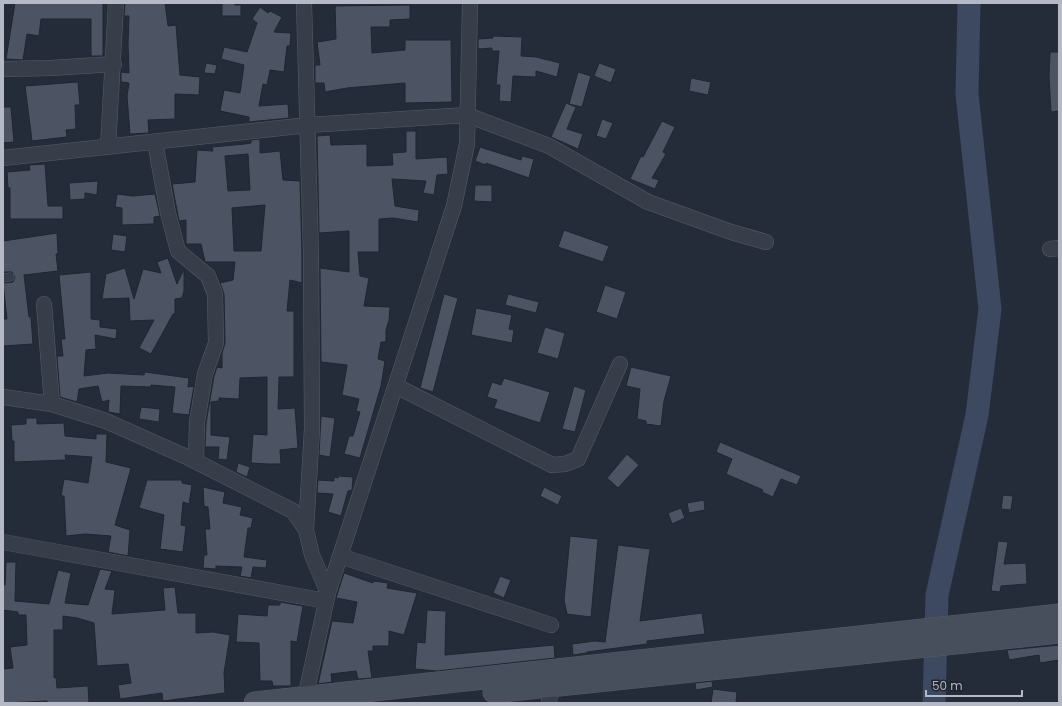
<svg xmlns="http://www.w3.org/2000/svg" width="1062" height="706" font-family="Poppins,sans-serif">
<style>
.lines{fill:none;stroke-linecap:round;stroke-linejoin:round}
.river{stroke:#3c4960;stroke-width:23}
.building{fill:#4c5362;stroke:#202530;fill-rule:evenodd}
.service-casing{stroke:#575c67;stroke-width:9}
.minor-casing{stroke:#575c67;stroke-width:16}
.secondary-casing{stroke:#575c67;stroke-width:23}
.service{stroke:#383e49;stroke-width:8}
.minor{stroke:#383e49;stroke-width:15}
.secondary{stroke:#474e5c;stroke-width:22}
</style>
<rect width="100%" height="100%" fill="#252c39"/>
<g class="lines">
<!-- river -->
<path class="river" d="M934,703L937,595L977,415L990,309L967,94L969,3"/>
</g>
<!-- building -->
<path class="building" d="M15,3H103V56H91V19H41L39,36L27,34L23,60L6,59Z
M125,3H165L168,26L176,25L180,75L200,77L199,95L175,94V119L148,120L149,133L130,134L127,96L129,83L121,82V72L129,73L128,43L129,16H124Z
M222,3H235V5H241V16H222Z
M410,5V19L390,20V27H371L372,53L405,50V40H451L452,102L405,103V83L347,88L325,92L324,83H315V65H320L317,42L336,39L335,6Z
M260,7L268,13L270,11L282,17L274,32L291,33L290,46H287L284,72L270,70L267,85L263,84L259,106L288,104L289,118L249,122V117L220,111L224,90L240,93L244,65L221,59L224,47L247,52L257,23L252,19Z
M493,36L522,37L521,56L536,57L560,63L557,77L536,71V77L513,76L511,102L499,101L500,85H496L499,51H492V48L478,49V39L493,38Z
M1050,52H1059V111L1051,112L1049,77Z
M206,63L217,65L215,74L204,73Z
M599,63L616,69L611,83L594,76Z
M578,72L591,76L582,107L569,104Z
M691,78L711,82L708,95L689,91Z
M78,82L80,105H75L76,129L66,130L67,137L32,141L25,86Z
M566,103L576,107L567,129L583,134L578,149L551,137Z
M3,107H11L14,142L3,143Z
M602,119L613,123L606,139L596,136Z
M662,121L675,127L663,152L666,154L652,178L659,180L655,189L630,179L641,156L643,157Z
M406,131H416V159L447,157L448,174L437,175L434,195L423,193L426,181L392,179L395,206L419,210L418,222L393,218L379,219V252H358L360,276L369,278L364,306L390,307L389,320L386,330V342H381L378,359L385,361L381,386L360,458L344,454L349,436H353L360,412L356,411L359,399L342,395L347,365L321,362L320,268L349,272V231L319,233L317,136L330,135L331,145L367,144V166L393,165L392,153L406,152Z
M260,139V153L280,151L283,180L300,181L302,255V283L290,280L287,311H294V377H279L278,409L295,408L298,448L280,450L281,464H268L251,463L253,434L267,435V377L240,378L239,399L219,398V401L211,402V435L230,437L227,460L218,459L219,447H205L206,423L214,376L217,367L222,368V353L225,343L224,294L220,283L233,280L235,262H205L201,244H186V220L179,221L172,184L195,182L197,150L213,151L212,147L245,144L251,143V140ZM248,154L250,190L228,191L225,156ZM265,205L261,251H234L232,208Z
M480,147L521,160L522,156L534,159L529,178L486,163V165L475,161Z
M45,164L48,206H63V219H10V188H8L7,172L30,170L29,165Z
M98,181L97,195L85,193V199L70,200L69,183Z
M475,185H492V202L474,201Z
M117,194L133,196L155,194L160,216L154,217V224L122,225V208L115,207Z
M564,230L609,246L603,262L558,247Z
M57,233L58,254H56L58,271L24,275L29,317H31L33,344L3,346V319H7L3,283L13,282L15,277L12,272H3V241Z
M113,234L127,236L125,252L111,250Z
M168,258L177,284L184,269V291L182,298L175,299V314H173L151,354L139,348L154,320L130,321L129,298L102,299L106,274L125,268L134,299L143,269L161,273L157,262Z
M91,272V319L100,320V327L117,329L116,339L95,335L96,349L86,350L84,376L108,373L144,375L145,372L189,378L188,387L194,386L189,415L172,413L175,387L151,385V387L121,386L120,414L108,412L109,400L102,402L98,386L79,389L77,402L60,397L57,356H63L61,339H65L59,275Z
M605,285L626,292L617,319L596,312Z
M444,294L458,298L433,392L420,388Z
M508,294L539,302L536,313L505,305Z
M476,308L512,315L509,329L514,330L512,343L471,335Z
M545,327L565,333L558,359L537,353Z
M631,367L671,376L664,401L661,426L646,424V421L637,419L640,389L626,386Z
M504,378L550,392L540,423L494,408L497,400L487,397L492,382L501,385Z
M574,386L586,390L575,432L562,429Z
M141,407L160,409L159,422L139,419Z
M321,416L335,418L330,457L319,455Z
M26,418H37V424L64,423L65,436L96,439V434H107L106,462L131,468L115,525L130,530L128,556L108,552L111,536L85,534L66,536L64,496H61L64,479L88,483L92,457L65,455L66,460L14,462V441H12L11,425L26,424Z
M720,442L801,476L797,485L781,479L773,497L762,492L763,490L726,474L732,459L716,452Z
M627,454L639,465L618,488L607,478Z
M238,463L250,467L247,477L236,472Z
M339,476L353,477L352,490L348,491L341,516L328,512L333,494L317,493L318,480L334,481V477L338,478Z
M147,480H182V483L192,485L189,504L183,502L181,525L186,526L183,552L160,549L164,515L139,508Z
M203,487L225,492L223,503L242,507L240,515L253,518L251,528H248L244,557L267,560L266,568L253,567L251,578L240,576L242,567L216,566V569L203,568L204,555H207L205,529H210L208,507L204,506Z
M544,487L562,496L558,505L540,496Z
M1003,495L1013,496L1011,510L1001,509Z
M704,500L705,510L689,513L687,503Z
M681,508L685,518L672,524L668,513Z
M570,536L598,539L591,617L567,614L564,600Z
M998,541L1008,542L1004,564L1026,563L1027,584L1001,586L1000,592L991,591Z
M618,545L650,549L640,621L702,613L705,634L647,641V644L587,652V653L573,655L572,644L595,641L605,642Z
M6,562H16L15,601L49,604L58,570L71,573L65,603L88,605L100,569L112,571L105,589L115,590L112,614L165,610L163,588L175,587L178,613H196V633L213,632L230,635L224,673L225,693L163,701L162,693L120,699L118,685L131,683L128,664L97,666L94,623L77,618L63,616V630H54V678L56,677L57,688L88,686L89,703H47V701L3,703V669L13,668L10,647L27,645L26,615H18V612L3,610V585H5Z
M344,573L373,583V581L388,583L387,588L417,593L404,635L389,631V646H373V651H368L372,678L358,679L356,671L331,674L332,682L318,684L332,621L353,623L357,602L336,598Z
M500,576L511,580L504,598L493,593Z
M280,602L303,606L297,642L291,641V686H273L272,681H260L259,643L236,642L238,614L267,616L268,605H280Z
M427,610L446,611L445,655L554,645L555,658L437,671L415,669L417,642L425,643Z
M1059,645V660L1040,663L1039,655L1009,660L1007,650Z
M712,681L713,687L696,690L695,683Z
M713,689L737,692L736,703H711Z"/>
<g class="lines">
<!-- service casing -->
<g class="service-casing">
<path id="service" d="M3,278L10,277"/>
</g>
<!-- minor casing -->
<g class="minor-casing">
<path id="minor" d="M304,3L311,255L312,429L306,530
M3,69L51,68L114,64
M155,142L168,213L178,251L208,276L215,294L216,343L205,374L197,422L196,461
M108,147L116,3
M3,158L308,125L467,115L549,146L648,202L731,232L766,242
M1050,249L1059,248
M44,304L52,404
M396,386L552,465L565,464L578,459L620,364
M3,397L52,404L106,421L189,458L293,511L306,530L312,555L328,593
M3,542L326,601
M340,556L551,625
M304,703L328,593L454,206L467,144L470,3
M549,703L551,686"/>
</g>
<!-- secondary casing -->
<g class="secondary-casing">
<path id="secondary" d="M494,692L1059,632
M255,703L1059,615"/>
</g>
<!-- service -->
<use href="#service" class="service"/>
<!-- minor -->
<use href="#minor" class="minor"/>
<!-- secondary -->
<use href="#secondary" class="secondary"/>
</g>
<!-- border -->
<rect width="1062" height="706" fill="none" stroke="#b4b9c5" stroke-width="8"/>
<!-- scale -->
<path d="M926 690v6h96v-6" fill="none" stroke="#b4b9c5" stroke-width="2"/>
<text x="932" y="690" font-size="12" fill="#b4b9c5" stroke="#1e232e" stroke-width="3" paint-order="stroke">50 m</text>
</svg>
